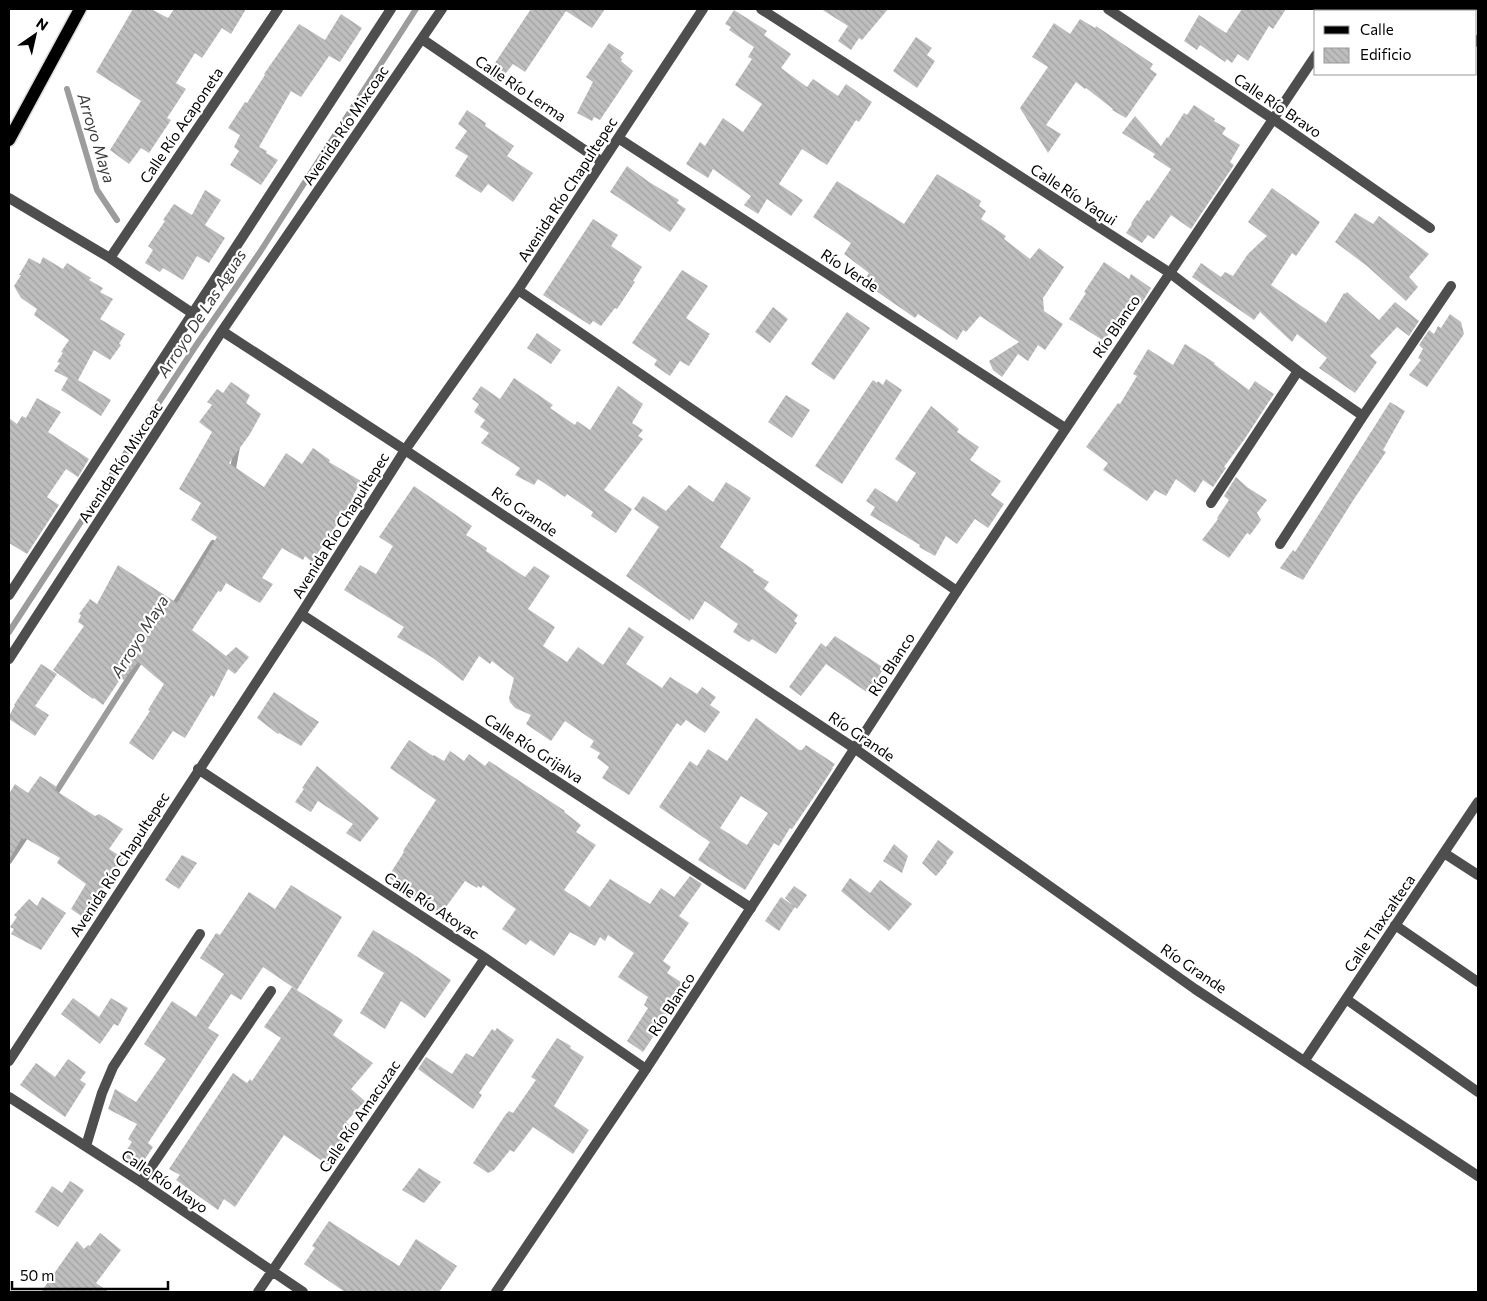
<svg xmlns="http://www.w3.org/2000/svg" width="1487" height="1301" font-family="Commissioner,sans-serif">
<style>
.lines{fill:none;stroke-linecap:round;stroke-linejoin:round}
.stream{stroke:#9c9c9c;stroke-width:6}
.building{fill:url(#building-back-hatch);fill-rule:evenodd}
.primary-casing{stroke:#dbdbdb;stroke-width:15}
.minor{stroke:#4e4e4e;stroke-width:10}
.tertiary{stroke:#4e4e4e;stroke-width:10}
.primary{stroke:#000;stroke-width:12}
.labels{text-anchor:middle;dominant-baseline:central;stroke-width:4.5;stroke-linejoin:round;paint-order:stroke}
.street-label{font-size:15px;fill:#000;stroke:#fff}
.water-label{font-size:16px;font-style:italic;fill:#3d3d3d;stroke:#fff}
</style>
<defs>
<pattern id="building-back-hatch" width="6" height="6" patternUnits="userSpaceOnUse" patternTransform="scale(1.25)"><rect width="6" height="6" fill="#bebebe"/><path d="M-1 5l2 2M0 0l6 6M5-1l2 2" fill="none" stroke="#a2a2a2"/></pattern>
</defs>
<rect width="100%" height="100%" fill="#fff"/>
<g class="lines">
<!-- stream -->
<path class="stream" d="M67,89L97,190L117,220
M232,474L237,447
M172,609L213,543
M9,632L195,347L260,252L416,9
M53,797L143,656
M9,861L27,834"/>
</g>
<!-- building -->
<path class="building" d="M133,9H151L168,18L174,9H246L231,34L222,28L202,58L195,53L176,83L186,89L167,118L171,120L149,153L141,148L129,164L110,150L141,101L96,72Z
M531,9H605L592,28L566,11L525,72L513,64L498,83L487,75Z
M821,9H888L862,40L859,38L851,50L838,41L848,26Z
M1242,9H1286L1273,29L1269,26L1248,61L1238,54L1232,63L1227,59L1225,62L1200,45L1197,50L1184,41L1199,15L1226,33Z
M734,10L767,31L764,35L791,54L781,68L807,87L813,79L838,96L846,84L872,102L859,122L856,120L827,165L802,149L779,184L803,200L791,216L767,199L758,214L744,205L751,196L713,169L708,178L686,164L700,142L705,146L723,118L743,132L762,104L735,85L752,59L748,57L754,47L729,30L731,27L725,24Z
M341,14L362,28L340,62L329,56L301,97L291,91L259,147L267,151L266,153L278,160L261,185L230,165L239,151L234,147L240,135L228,128L245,102L247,103L265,75L264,74L299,24L325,40Z
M1080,19L1095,28L1096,26L1153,64L1150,69L1157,74L1126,118L1112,110L1113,109L1086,88L1085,89L1076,82L1046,125L1061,134L1048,153L1020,108L1048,67L1032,57L1054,23L1070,34Z
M916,37L932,48L927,55L935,61L917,88L893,71Z
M609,43L624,53L620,58L622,59L621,61L633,71L600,120L594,117L592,121L577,113L593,82L586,77Z
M1194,105L1215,119L1214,121L1226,128L1222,134L1240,145L1230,162L1234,165L1191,229L1171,215L1154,239L1148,235L1142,243L1126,233L1132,224L1131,223L1147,200L1149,201L1171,169L1153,157L1155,154L1122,133L1135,116L1161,146L1167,137L1168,138L1184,113L1187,115Z
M467,110L486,123L485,126L514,146L507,156L533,173L513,202L488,184L481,193L455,176L468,156L455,148L467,131L458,124Z
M627,166L649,182L679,200L677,203L686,209L670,232L610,192Z
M937,174L981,201L979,206L986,211L981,219L1006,236L1004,239L1030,259L1039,248L1064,267L1043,298L1044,311L1063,324L1045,350L1038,345L1028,361L1018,354L1002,377L993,370L989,361L1019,342L980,316L966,332L963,330L957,340L918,314L915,318L863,282L869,273L844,254L851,243L813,217L837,181L904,224Z
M1272,188L1320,222L1296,256L1292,253L1271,285L1326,323L1344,293L1345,294L1347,292L1379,320L1395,302L1419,321L1409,336L1397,327L1370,356L1377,362L1355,393L1319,368L1327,358L1297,334L1292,342L1260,312L1254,320L1192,277L1201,263L1221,277L1225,272L1233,276L1248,254L1267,236L1248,222Z
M205,190L221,200L205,225L225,238L209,263L197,256L183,280L163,268L160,272L145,263L153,250L148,246L165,221L163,220L174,204L192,215Z
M1355,213L1373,224L1379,216L1429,254L1409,277L1418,287L1406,301L1367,266L1335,242Z
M593,219L618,235L611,246L642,267L633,281L635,282L617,309L615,308L601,326L593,321L590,325L543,295Z
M43,257L63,269L67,263L91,278L89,280L103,288L100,292L113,299L100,319L125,334L119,344L121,345L110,360L94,350L78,380L111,400L101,416L61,390L68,378L54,371L60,363L57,362L63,353L61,352L69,340L34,315L37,309L21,298L14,286L21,275H19L29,258L40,264Z
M1104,262L1129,279L1131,274L1151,288L1141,304L1132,298L1104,341L1069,319L1086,293L1084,292Z
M682,270L708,286L686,318L710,334L708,336H709L689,366L680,361L670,376L654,365L657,360L632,343Z
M773,307L788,319L770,343L755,332Z
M847,312L870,328L834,380L811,364Z
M1450,314L1461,322L1464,334L1427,387L1409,375L1421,360L1418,358L1423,349L1419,345L1429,330L1434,334L1438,326L1441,328Z
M537,333L561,350L551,364L527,348Z
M1185,344L1215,363L1214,364L1249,390L1255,381L1274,394L1244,440L1224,467L1226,468L1213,487L1203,480L1195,493L1176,479L1166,496L1155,490L1147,501L1103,470L1108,463L1086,447L1118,403L1120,404L1137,376L1133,374L1148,349L1173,365Z
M514,378L553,405L550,408L575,425L577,421L590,430L618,386L643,404L632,423L643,430L638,436L643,439L604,490L632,509L616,533L591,516L593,512L567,494L565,497L538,479L534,485L515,475L520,468L481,443L489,433L480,427L485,420L474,412L479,404L472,399L481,386L500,399Z
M886,379L902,390L842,484L815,466L873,380L877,383L878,381L883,385Z
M231,382L250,395L246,403L261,414L250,434L229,463L264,487L286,453L302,464L313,448L330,460L329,462L361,481L353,496L355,497L312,562L305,556L303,560L282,548L262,578L273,584L260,603L226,583L221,592L218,591L192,630L226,656L236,647L249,657L235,674L228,669L214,697L211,695L185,738L173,731L153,760L129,743L150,711L148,710L164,684L138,662L124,680L121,678L103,705L94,698L93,699L53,670L84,626L78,622L81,615L79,614L90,599L97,604L118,565L177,603L197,571L217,537L191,520L201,503L179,489L212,432L199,422L212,405L207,402L217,389L223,393Z
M786,395L810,410L792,438L768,422Z
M37,398L61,412L48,432L89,459L78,477L66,469L47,497L59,505L27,554L9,543V418L17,424L22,416L26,418Z
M1390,402L1405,411L1383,450L1386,452L1354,499L1303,580L1280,568L1293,550L1295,552Z
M931,406L959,429L957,432L979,447L970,460L1001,481L991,495L1004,504L988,528L975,519L957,544L946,536L935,556L919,547L920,545L870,515L875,507L866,501L875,488L897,502L916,473L895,459Z
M1236,477L1247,487L1267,500L1257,513L1261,520L1250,535L1247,533L1229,558L1202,540L1218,519L1217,518L1229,500L1224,496Z
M726,482L751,498L720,547L754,570L753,572L769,582L764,589L798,615L794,621L797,623L776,654L752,639L749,642L733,632L738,624L705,601L693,620L691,618L690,621L626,576L659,527L634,509L643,496L666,511L689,485L713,502Z
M414,486L472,526L466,535L487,548L486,551L525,577L534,566L550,576L528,609L555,627L543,646L567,662L578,647L603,665L629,627L644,637L626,664L662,688L670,677L697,694L702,687L716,697L710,705L720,712L705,733L686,720L681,726L677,723L629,795L602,778L609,767L597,758L600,753L590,747L594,741L565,721L551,741L526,724L531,715L515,708L510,702L509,698L514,678L492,661L490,664L479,656L463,681L433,658L397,637L404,627L344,590L360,565L376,574L393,546L379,537Z
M835,636L884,668L868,693L826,664L801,696L789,687L821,643L826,647Z
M41,664L57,674L35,706L49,715L35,736L9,719V716L15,705H14Z
M274,692L319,722L301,746L279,733L278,734L257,718Z
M756,718L799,750H802L806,745L835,764L832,768H833L818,791L792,829L790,828L779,846L774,843L745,890L698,860L710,842L659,807L690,761L697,766L708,749L727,761ZM741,796L768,813L747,845L720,828Z
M409,740L433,756L434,755L444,761L450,751L464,761L469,754L485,766L489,761L565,811L564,812L581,825L576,832L596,845L564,890L590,907L610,879L650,904L661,888L674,897L690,876L702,884L679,916L689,923L663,961L671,967L667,973L687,986L643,1052L627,1041L648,1008L644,1005L648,997L618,977L634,953L608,935L605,941L600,937L595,946L570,932L554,956L530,940L526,945L502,929L516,909L483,885L481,888L478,886L477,888L465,881L443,911L439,909L437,913L403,891L405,888L388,877L404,852L403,851L436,800L390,768Z
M317,766L379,818L360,842L346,833L353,824L318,801L311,812L295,802L304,789L302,788Z
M40,776L57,787L55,790L95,816L99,814L123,829L109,849L123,858L115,874L113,873L84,918L71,909L86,884L57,863L60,858L25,838L24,840L22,838L9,860V794L15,784L28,793Z
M938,840L954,852L946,862L947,863L936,876L922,863Z
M894,844L908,856L902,873L883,861Z
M182,855L197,863L179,889L165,880Z
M850,878L870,893L880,880L912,904L889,931L841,891Z
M291,885L342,917L297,990L263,967L241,1000L231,994L208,1028L219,1035L148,1143L153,1147L139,1168L122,1157L132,1142L128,1139L137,1124L108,1109L115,1089L136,1102L166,1059L144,1044L172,1001L196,1017L224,974L200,958L216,933L220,935L249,892L275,909Z
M794,886L807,895L797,909L795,907L779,931L765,921L781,897L794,906L785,898Z
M42,897L66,913L41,950L11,934L14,929L10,927L17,917L14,915L29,899L37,906Z
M373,930L410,952L451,980L425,1018L401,1001L385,1029L360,1013L384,973L357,956Z
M292,987L343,1020L333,1035L373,1063L351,1089L365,1101L346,1122L354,1128L328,1165L284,1135L235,1207L224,1199L218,1210L176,1180L180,1175L169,1169L233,1073L247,1083L250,1079L252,1081L281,1038L264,1027Z
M73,998L99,1017L111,998L128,1008L118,1026L114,1024L100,1044L61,1014Z
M497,1028L514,1040L479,1093L482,1095L473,1109L418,1069L426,1057L452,1074L466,1053L473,1057L492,1029L495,1031Z
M557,1038L571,1046L570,1048L584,1057L554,1106L589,1130L573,1154L533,1127L514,1152L510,1150L494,1170L488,1173L473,1163L506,1114L509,1111L513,1113L536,1080L531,1077Z
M68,1059L86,1072L80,1080L86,1084L65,1117L20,1085L36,1063L55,1077Z
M419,1168L441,1182L424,1203L402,1190Z
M70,1181L84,1190L58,1227L35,1212L52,1186L62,1193Z
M329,1221L399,1266L416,1239L457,1266L439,1292H345L304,1264L315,1248L312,1246Z
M100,1233L121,1250L96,1283L109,1292H41L77,1241L84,1249L88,1245L90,1246Z"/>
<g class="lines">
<!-- primary casing -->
<g class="primary-casing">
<path id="primary" d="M9,140L80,9"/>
</g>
<!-- minor -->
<path class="minor" d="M761,9L1170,273L1298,371L1363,416
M1108,9L1273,119L1430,228
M1426,9L1430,11
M422,39L602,162
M1476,40L1478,42
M618,138L1065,428
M9,198L110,258L192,313
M110,258L278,9
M518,290L957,591
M222,331L405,450L854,748L1195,989L1478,1176
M1211,503L1298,371
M1280,544L1363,416L1451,286
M9,595L391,9
M301,614L751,908
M9,659L222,331L442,9
M198,769L485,958L646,1069
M1444,853L1478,875
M1395,925L1478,982
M1346,999L1478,1092
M1305,1060L1478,802
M9,1061L301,614L405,450L518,290L703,9
M9,1097L141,1182L303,1292
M86,1146L102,1093L113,1067L200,934
M141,1182L271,991
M258,1292L485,958"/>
<!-- tertiary -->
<path class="tertiary" d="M1344,11L1346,9
M496,1292L646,1069L957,591L1316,55"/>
<!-- primary -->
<use href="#primary" class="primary"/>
</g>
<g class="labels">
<!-- street labels -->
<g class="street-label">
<text transform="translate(521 88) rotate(34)">Calle Río Lerma</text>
<text transform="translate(1278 105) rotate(34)">Calle Río Bravo</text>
<text transform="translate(181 125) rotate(-56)">Calle Río Acaponeta</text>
<text transform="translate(345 125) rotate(-56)">Avenida Río Mixcoac</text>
<text transform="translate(567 189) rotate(-57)">Avenida Río Chapultepec</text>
<text transform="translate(1074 194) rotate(33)">Calle Río Yaqui</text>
<text transform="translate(850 270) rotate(33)">Río Verde</text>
<text transform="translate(1116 326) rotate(-56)">Río Blanco</text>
<text transform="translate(120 462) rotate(-57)">Avenida Río Mixcoac</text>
<text transform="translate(525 511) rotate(34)">Río Grande</text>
<text transform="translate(340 525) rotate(-58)">Avenida Río Chapultepec</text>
<text transform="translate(891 664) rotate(-57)">Río Blanco</text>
<text transform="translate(862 736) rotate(34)">Río Grande</text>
<text transform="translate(534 748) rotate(33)">Calle Río Grijalva</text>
<text transform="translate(119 864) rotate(-57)">Avenida Río Chapultepec</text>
<text transform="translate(432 905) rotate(33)">Calle Río Atoyac</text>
<text transform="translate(1379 923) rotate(-56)">Calle Tlaxcalteca</text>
<text transform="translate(1194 968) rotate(34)">Río Grande</text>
<text transform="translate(671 1004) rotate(-57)">Río Blanco</text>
<text transform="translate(359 1116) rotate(-56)">Calle Río Amacuzac</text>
<text transform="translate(165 1181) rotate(34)">Calle Río Mayo</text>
</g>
<!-- water labels -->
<g class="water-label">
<text transform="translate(97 138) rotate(73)">Arroyo Maya</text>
<text transform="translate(201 313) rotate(-57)">Arroyo De Las Aguas</text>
<text transform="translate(139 636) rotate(-58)">Arroyo Maya</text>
</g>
</g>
<!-- border -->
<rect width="1487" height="1301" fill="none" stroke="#000000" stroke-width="20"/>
<!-- legend -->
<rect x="1314" y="10" width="162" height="65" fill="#ffffff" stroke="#999999"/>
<rect x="1324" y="26" width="25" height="8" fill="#000000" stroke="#999999"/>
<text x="1360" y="35" font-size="15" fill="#000000">Calle</text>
<rect x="1324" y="48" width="25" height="15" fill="url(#building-back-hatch)" stroke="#999999"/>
<text x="1360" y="60" font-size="15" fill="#000000">Edificio</text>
<!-- north arrow -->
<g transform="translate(35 35) rotate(34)" stroke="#ffffff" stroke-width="4" paint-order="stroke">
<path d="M0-4L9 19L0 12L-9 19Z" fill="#000000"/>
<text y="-8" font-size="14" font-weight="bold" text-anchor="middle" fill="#000000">N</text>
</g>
<!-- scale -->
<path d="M12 1281v8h156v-8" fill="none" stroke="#000000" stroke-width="2.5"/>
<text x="20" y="1281" font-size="15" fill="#000000" stroke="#ffffff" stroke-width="4" paint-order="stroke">50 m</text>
</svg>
